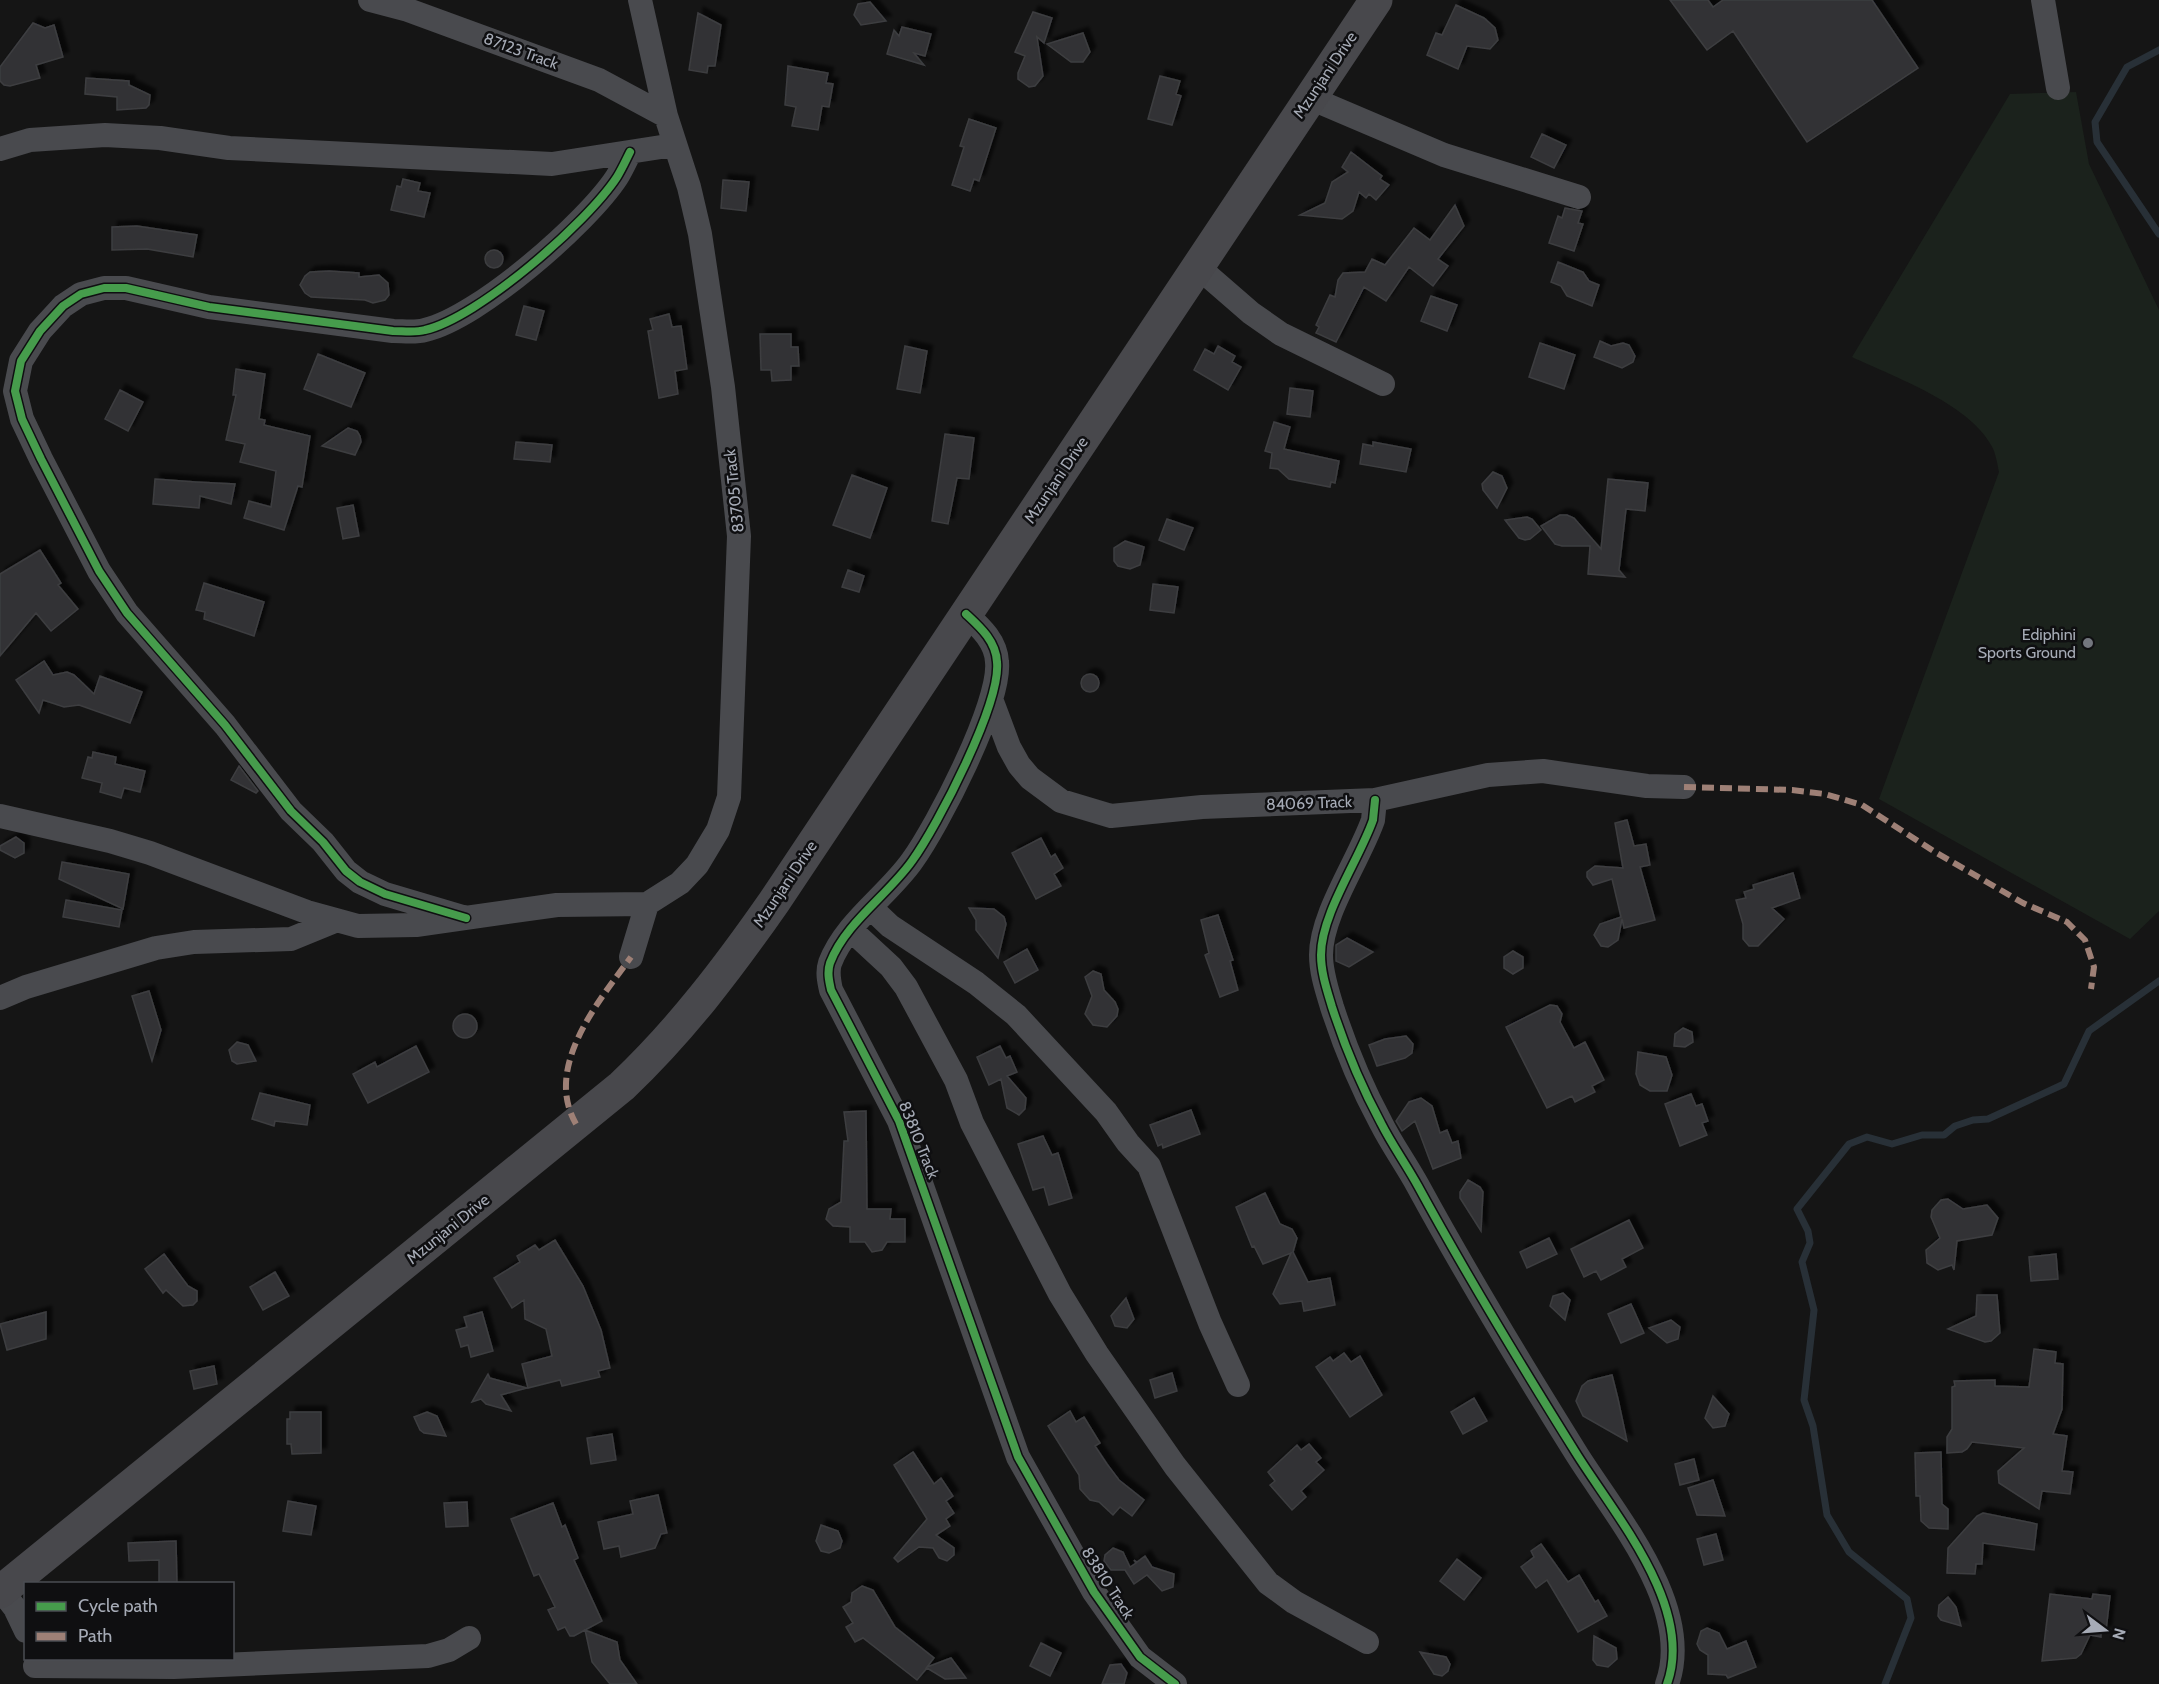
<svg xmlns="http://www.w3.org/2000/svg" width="2159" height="1684" font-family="Cabin,sans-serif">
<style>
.green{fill:#1b221c}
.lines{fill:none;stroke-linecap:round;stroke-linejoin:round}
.stream{stroke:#283037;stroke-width:7}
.building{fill:#333334;stroke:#3d3e41;stroke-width:1.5;filter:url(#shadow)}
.minor{stroke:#494a4e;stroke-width:24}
.secondary{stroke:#48484c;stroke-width:33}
.quiet{stroke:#9e8076;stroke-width:6;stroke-dasharray:12 6;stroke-linecap:butt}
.cycleway-casing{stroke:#0f0f11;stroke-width:11}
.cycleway{stroke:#469c4c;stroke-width:8}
.poi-dot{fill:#73767e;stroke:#0f0f11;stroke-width:2}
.labels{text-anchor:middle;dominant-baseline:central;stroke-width:5;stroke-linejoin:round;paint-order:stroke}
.street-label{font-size:16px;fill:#a6abb6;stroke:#0f0f11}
.poi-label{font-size:16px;fill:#a6abb6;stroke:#0f0f11;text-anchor:end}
</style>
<defs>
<filter id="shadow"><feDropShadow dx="5.5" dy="-5.5" stdDeviation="1.5" flood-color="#0009"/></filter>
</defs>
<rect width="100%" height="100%" fill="#151515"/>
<!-- green -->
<path class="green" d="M2076,92L2089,164L2159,310V911L2130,939L1879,799L1999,472C1997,463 1996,453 1991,445C1968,403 1894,377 1852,357L2010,94Z"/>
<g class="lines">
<!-- stream -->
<path class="stream" d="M2159,50L2127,67L2095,122L2097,142L2159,234
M1885,1684L1911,1618L1907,1599L1849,1552L1827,1515L1813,1426L1804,1400L1814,1310L1802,1262L1810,1243L1808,1231L1797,1209L1849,1144L1867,1137L1892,1144L1922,1135H1944L1955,1126L1973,1120L1988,1119L2064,1084L2089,1031L2159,981"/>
</g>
<!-- building -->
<path class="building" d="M1670,0H1708L1713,7L1723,0H1872L1918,68L1807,142L1733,31L1707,50Z
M870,2L886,21L861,25L854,15L858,4Z
M1456,5L1484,18L1495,28L1498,40L1490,49L1467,46L1458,69L1427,55L1436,33L1442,35Z
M1033,12L1052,18L1044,43L1037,37L1043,76L1035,86L1029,87L1018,79V73L1025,56L1015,52Z
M698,13L721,25L715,66H708L707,73L689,70Z
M33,23L45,28L54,25L63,57L36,65L40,78L10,86L4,85L0,81V67Z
M902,27L931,34L925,56L914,53L924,65L887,54L894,30L899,36Z
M1083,33L1090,52L1083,62H1071L1047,44Z
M788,66L828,73L826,83L833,84L829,107L822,106L818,130L792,126L796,107L785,105Z
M1160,76L1180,81L1176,94L1181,96L1172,125L1148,119Z
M86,78L129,81V85L150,95L149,105L146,108L117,110V97L85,94Z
M969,119L996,128L979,181L974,179L970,191L952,185L964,147L960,146Z
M1542,134L1566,145L1554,168L1531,157Z
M1351,152L1382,176L1380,179L1389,185L1376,200L1369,194L1366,198L1359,192L1353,211L1342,219L1300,215L1325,203L1332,182L1348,172L1342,167Z
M403,179L420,183L418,191L430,193L424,217L391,210L397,186L401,187Z
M723,180L749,182L746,211L721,208Z
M1455,205L1464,226L1438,259L1448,266L1433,286L1409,267L1386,301L1364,287L1336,342L1316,333L1319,327L1316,325L1330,295L1335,297L1338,280L1343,273L1365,272L1372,259L1385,265L1414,228L1430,240Z
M1565,208L1582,211L1578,223L1583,224L1574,251L1549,243L1558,216L1562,218Z
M137,226L197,235L193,257L147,249L112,250V227Z
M485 259a9 9 0 1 1 18 0a9 9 0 1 1-18 0Z
M1558,262L1583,272L1589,281L1599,285L1592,306L1567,296L1561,286L1551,282Z
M329,271L359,273V277L379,275L388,283L389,295L385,300L373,303L365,300L311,297L305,293L300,285L305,276L310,272Z
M1431,296L1457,305L1447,331L1421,321Z
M524,306L544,311L536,340L516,335Z
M669,314L672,327L681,326L687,369L675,371L678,394L659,398L648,331L653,330L650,319Z
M760,334H791V347H798L799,366H791V380L772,381L771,370H761Z
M1600,341L1611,346L1623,343L1629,345L1635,356L1633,362L1622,368L1594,357Z
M1540,343L1575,355L1564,389L1529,377Z
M905,346L927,351L920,393L897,389Z
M1218,346L1235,356L1232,362L1241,367L1228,390L1194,370L1205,349L1214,354Z
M318,354L365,373L351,407L304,389Z
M236,369L265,374L259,419L265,420L264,425L310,436L302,487L298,486L284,530L244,518L249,501L271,507L276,471L240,462L245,444L226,440L236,395H233Z
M1290,388L1313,391L1310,417L1287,414Z
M120,390L143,402L128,431L105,419Z
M1274,422L1290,427L1284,449L1339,461L1335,483L1331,482L1330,487L1289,479L1278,469L1270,468L1272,453L1265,451Z
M348,428L357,431L360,436L361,442L355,455L322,446Z
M945,434L974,438L969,479L957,478L948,524L932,521Z
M516,442L552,445L550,462L514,459Z
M1373,442L1411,449L1406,472L1360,464L1363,444L1373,446Z
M1493,472L1502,476L1507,488L1497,508L1483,490L1482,484Z
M852,475L887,488L870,538L833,525Z
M155,479L196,482L235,484L231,504L200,496L199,508L153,504Z
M1608,479L1648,483L1645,511L1626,509L1619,570L1625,577L1588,574L1590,546H1562L1555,544L1541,526L1560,515H1567L1574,518L1601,549Z
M353,505L359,536L343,539L337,508Z
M1527,517L1532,519L1541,530L1530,539L1525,540L1519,538L1505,520Z
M1167,519L1193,528L1184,550L1159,540Z
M1125,541L1144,547L1140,565L1130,569L1118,566L1114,561V548Z
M40,550L61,583L58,585L78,609L51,631L36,613L0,656V574Z
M848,570L864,576L859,592L842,587Z
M204,583L264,602L254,636L204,619L205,612L196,610Z
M1153,584L1178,587L1174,613L1150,610Z
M44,661L53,675L67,672L74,675L94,694L100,676L142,692L130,723L79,705L64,707L43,700L39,713L16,680Z
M1081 683a9 9 0 1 1 18 0a9 9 0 1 1-18 0Z
M93,752L116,757L115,764L145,771L140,792L124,788L121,798L100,792L102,783L82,778L88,757L92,758Z
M239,766L258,791L256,793L231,780Z
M1627,820L1634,846L1646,844L1650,865L1640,867L1655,920L1624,928L1622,919L1618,940L1608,947L1601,946L1594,935L1600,924L1621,917L1612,879L1593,885L1587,877V872L1595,866L1623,868L1615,823Z
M16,837L24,843V853L15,858L0,850V846Z
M1041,838L1051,857L1055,854L1063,868L1054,874L1061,886L1036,899L1012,853Z
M62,862L129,874L123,909L59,879Z
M1793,873L1800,898L1772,908L1784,919L1758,946H1749L1743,939V924L1736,900L1746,898L1744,892L1754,889L1753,885Z
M66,900L122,910L119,927L63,917Z
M969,908L994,909L1004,917L1006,924L998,958L976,930V920Z
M1218,915L1233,960L1230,961L1238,990L1220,997L1205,955L1209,953L1201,920Z
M1347,938L1373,952L1349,967L1336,961V945Z
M1027,949L1038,970L1015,983L1004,962Z
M1513,951L1523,957V968L1513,974L1504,968V957Z
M1093,971L1101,974L1104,990L1115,1002L1118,1009L1117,1016L1107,1027L1093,1025L1085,1014L1092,996L1085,977Z
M149,991L161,1030L152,1061L132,996Z
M1550,1005L1557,1006L1562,1014L1560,1022L1574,1048L1585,1042L1604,1080L1592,1086L1595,1092L1575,1102L1572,1096L1547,1108L1506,1027Z
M453 1026a12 12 0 1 1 24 0a12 12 0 1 1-24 0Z
M1683,1028L1692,1032L1693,1042L1685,1047L1674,1046L1675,1034Z
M1406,1036L1413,1044L1412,1053L1405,1058L1377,1066L1369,1045L1385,1039Z
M237,1042L248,1045L256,1061L237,1064L232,1061L229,1050Z
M416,1046L429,1072L368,1103L353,1074L375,1062L377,1067Z
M1000,1046L1006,1058L1010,1056L1017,1072L1007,1076L1026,1098L1025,1109L1019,1115L1007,1108L1001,1079L989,1085L977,1057Z
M1638,1052L1666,1057L1672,1075L1667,1091H1650L1640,1085L1636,1074Z
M260,1093L310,1105L307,1125L275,1121L274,1126L252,1119Z
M1691,1094L1696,1106L1702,1104L1708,1121L1702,1123L1707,1135L1680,1146L1665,1104Z
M1421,1098L1432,1106L1440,1133L1447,1130L1452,1143L1458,1141L1461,1158L1433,1169L1415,1121L1402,1131L1396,1121L1409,1102Z
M1191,1110L1200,1134L1163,1148L1162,1144L1158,1146L1150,1125Z
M866,1111L867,1209H891L890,1219H905V1242H887L882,1250L872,1252L865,1242H850V1227L833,1226L826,1219L829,1209L841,1202L844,1141H848L844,1112Z
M1043,1136L1052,1155L1058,1153L1072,1198L1049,1205L1044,1187L1033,1190L1018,1144Z
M1468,1180L1480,1187L1483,1192L1481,1231L1460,1198V1192Z
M1265,1193L1280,1224L1292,1229L1297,1238L1293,1252L1308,1282L1330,1278L1335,1305L1304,1311L1302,1301L1280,1304L1273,1294L1291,1253L1263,1264L1254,1246L1252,1247L1236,1207Z
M1948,1199L1963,1209L1987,1205L1998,1218L1992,1235L1957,1241L1954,1270L1952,1265L1938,1270L1927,1263L1926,1250L1940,1238L1931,1217L1932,1210L1941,1200Z
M1629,1220L1643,1248L1622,1259L1626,1267L1601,1280L1596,1271L1584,1277L1571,1249Z
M1549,1238L1557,1254L1527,1268L1520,1252Z
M555,1240L583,1286L601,1330L610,1368L598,1371L600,1377L562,1386L560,1380L528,1388L522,1364L552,1356L546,1329L525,1319L524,1300L512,1308L494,1278L520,1262L517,1256L535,1245L539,1250Z
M164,1254L188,1286L197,1291V1301L193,1305L183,1306L166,1290L163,1293L145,1269Z
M2056,1254L2058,1279L2031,1281L2029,1257Z
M275,1272L289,1296L263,1310L250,1287Z
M1563,1293L1570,1300L1565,1320L1550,1306L1553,1296Z
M1977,1295H1997L2000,1333L1991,1341L1985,1342L1948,1329L1976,1316Z
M1126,1298L1134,1319L1127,1328L1115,1326L1111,1316Z
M1631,1304L1644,1333L1621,1343L1608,1314Z
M46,1312V1339L7,1350L0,1324Z
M482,1312L493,1351L471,1357L468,1345L461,1347L456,1330L467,1327L464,1317Z
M1671,1320L1680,1327L1678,1339L1667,1343L1649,1328Z
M2034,1349L2056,1352L2055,1363L2063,1364L2062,1409L2053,1434L2067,1436L2062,1471L2073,1472L2070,1494L2042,1491L2039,1509L1999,1483L1998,1471L2024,1448L1972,1442L1967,1449L1962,1452L1947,1453V1437L1952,1429V1387L1955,1386L1954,1381L1995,1380V1386L2029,1387Z
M1344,1353L1351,1362L1360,1356L1382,1395L1350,1417L1316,1367L1330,1357L1333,1361Z
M214,1366L217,1384L194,1389L190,1371Z
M1172,1373L1177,1391L1155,1398L1150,1380Z
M488,1374L490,1378L527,1388L501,1395L511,1411L486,1404L481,1399L472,1402Z
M1612,1375L1618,1399L1627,1441L1583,1416L1576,1401L1582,1386L1588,1381Z
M1713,1396L1729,1414L1725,1426L1713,1428L1705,1418Z
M1474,1398L1487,1421L1463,1434L1451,1412Z
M1070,1411L1076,1422L1084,1417L1100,1443L1095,1446L1107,1464L1119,1480L1144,1500L1132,1516L1120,1507L1113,1515L1099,1502L1090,1500L1080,1489L1079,1475L1048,1426Z
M290,1412H321V1453L292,1454L291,1444H287V1419H290Z
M427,1412L437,1416L446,1436L424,1433L420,1430L414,1417Z
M612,1434L616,1460L591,1464L587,1438Z
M1309,1444L1321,1458L1316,1462L1324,1470L1301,1491L1306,1497L1292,1510L1270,1485L1275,1481L1268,1472L1297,1445L1301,1450Z
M913,1452L934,1484L941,1478L953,1496L946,1501L954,1513L946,1519L950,1526L936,1535L954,1548V1555L947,1561L939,1558L933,1548L919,1547L898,1562L894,1558L927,1519L894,1465Z
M1941,1452L1942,1504L1948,1509V1529L1929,1528L1921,1521L1920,1496H1916L1915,1453Z
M1694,1459L1699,1480L1680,1485L1675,1464Z
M1713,1480L1725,1516L1697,1515L1688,1488Z
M658,1495L667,1533L661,1534L655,1548L621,1557L619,1546L604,1549L598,1522L633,1514L630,1501Z
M288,1501L316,1506L311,1535L283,1531Z
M467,1502L468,1526L446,1527L444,1503Z
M553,1503L562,1527L565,1525L578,1558L574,1560L602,1621L574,1636H570L565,1627L558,1630L548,1610L555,1607L539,1574L534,1576L511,1519Z
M1983,1513L2037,1524L2034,1550L1983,1543L1982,1564H1976L1975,1574L1947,1573L1948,1548L1977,1516Z
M821,1525L838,1531L842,1541L840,1548L829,1553L821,1551L816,1541Z
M1716,1534L1723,1560L1704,1565L1697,1539Z
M176,1541L177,1584H159V1560L129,1561L128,1543Z
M1541,1544L1568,1582L1579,1575L1595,1602L1598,1600L1607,1616L1578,1632L1547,1580L1536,1588L1521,1567L1534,1557L1531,1551Z
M1113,1548L1123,1552L1130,1567L1136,1563L1134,1560L1137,1562L1145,1556L1152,1567L1174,1574L1173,1587L1162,1591L1147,1575L1134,1584L1125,1570H1111L1104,1561L1105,1555Z
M1457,1559L1481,1578L1464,1600L1440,1581Z
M862,1586L873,1590L895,1627L934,1658L927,1667L951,1658L966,1678L945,1679L927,1668L917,1680L863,1638L855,1642L846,1627L853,1623L843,1607L851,1602L852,1593Z
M2050,1594L2092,1599L2093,1594L2110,1596L2106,1631H2101V1637L2090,1635L2081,1654L2076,1658L2042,1661Z
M1948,1597L1956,1607L1961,1626L1941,1620L1938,1616L1939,1605Z
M1707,1628L1719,1633L1727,1649L1746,1641L1756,1667L1728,1678L1726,1675L1708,1674V1655L1700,1650L1697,1644L1701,1631Z
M585,1630L617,1642L620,1660L637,1684H610L592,1662Z
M1594,1636L1616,1648L1617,1659L1608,1667L1597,1665L1593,1660Z
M1041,1643L1061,1653L1050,1676L1030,1666Z
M1420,1652L1446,1657L1450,1664L1448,1671L1442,1676L1434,1674Z
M1121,1664L1127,1673L1124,1684H1102L1110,1665Z"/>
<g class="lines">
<!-- minor -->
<path class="minor" d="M370,0L408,10L599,80L666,116
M2043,0L2058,88
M1310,98L1444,155L1579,197
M0,149L30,140L105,135L160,138L229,148L552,164L674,145
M1198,267L1251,313L1281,334L1383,384
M966,614C980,627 996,641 997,662C1001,703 938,825 912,861C888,895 845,923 830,963C827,972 829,981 831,990L899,1121L1018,1457L1094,1592L1140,1657L1175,1684
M991,699L1009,747L1019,765L1030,778L1061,801L1111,816L1202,807L1375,800L1488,775L1543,771L1647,786L1684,787
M1375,800L1373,820C1359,860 1321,914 1321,955C1321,973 1327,990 1332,1007C1345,1047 1361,1086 1381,1123C1392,1145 1406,1164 1418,1186C1467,1276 1521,1365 1576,1453C1614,1514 1695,1607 1667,1684
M0,816L110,841L150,853L307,912L358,926L416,925L557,905L647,904
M871,908L890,926L976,983L1016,1015L1106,1112L1128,1143L1149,1166L1210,1323L1238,1385
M466,918L385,894L360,882L346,871L323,842L291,811L225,725L127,613L99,571L41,459L22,419L15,391L21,361L40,331L63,306L81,294L104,288H126L209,307L393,331C403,331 415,333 425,330C478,318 587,223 617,177C622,169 626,160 630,152
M851,930L891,967L906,987L956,1080L972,1123L1060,1294L1097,1354L1175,1466L1268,1583L1294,1602L1367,1642
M631,957L647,904L680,883L697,865L718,830L729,797L739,536L723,387L700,234L689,187L666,116L640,0
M0,998L26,987L156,948L194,942L291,939L335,921
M2,1591L15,1608L26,1631
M35,1666L174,1667L428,1656L449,1650L469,1638"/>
<!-- secondary -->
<path class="secondary" d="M0,1592L622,1086C681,1030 728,968 774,902L1376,0"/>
<!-- quiet -->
<path class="quiet" d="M1684,787L1792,790L1825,794L1862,805L1935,852L2023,903L2067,922L2085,940L2094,967L2091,989
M576,1124C543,1067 599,1001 631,957"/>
<!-- cycleway casing -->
<g class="cycleway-casing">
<path id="cycleway" d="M966,614C980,627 996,641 997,662C1001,703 938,825 912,861C888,895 845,923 830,963C827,972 829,981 831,990L899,1121L1018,1457L1094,1592L1140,1657L1175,1684
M1375,800L1373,820C1359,860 1321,914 1321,955C1321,973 1327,990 1332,1007C1345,1047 1361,1086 1381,1123C1392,1145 1406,1164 1418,1186C1467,1276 1521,1365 1576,1453C1614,1514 1695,1607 1667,1684
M466,918L385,894L360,882L346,871L323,842L291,811L225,725L127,613L99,571L41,459L22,419L15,391L21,361L40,331L63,306L81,294L104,288H126L209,307L393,331C403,331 415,333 425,330C478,318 587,223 617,177C622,169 626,160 630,152"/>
</g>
<!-- cycleway -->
<use href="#cycleway" class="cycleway"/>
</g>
<!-- markers -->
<circle class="poi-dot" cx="2088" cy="643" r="6"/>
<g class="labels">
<!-- street labels -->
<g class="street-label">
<text transform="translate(521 51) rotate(20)">87123 Track</text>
<text transform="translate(1325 75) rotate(-56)">Mzunjani Drive</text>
<text transform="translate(1056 480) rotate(-56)">Mzunjani Drive</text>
<text transform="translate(734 491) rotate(-96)">83705 Track</text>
<text transform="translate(1309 803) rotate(-2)">84069 Track</text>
<text transform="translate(785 884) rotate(-56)">Mzunjani Drive</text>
<text transform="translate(919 1140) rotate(68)">83810 Track</text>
<text transform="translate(448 1229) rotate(-39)">Mzunjani Drive</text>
<text transform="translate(1108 1583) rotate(57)">83810 Track</text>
</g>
<!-- poi labels -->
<g class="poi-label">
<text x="2076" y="634">Ediphini<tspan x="2076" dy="18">Sports Ground</tspan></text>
</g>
</g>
<!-- legend -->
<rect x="24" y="1582" width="210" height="78" fill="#0f0f11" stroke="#4b4d53" stroke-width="1.5"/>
<rect x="36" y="1602" width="30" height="9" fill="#469c4c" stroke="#4b4d53" stroke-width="1.5"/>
<text x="78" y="1612" font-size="18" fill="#a6abb6">Cycle path</text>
<rect x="36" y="1632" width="30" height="9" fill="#9e8076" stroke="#4b4d53" stroke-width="1.5"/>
<text x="78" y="1642" font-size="18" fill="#a6abb6">Path</text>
<!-- north arrow -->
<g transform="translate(2105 1630) rotate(106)" stroke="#0f0f11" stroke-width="4.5" paint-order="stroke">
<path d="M0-4.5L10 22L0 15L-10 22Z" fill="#a6abb6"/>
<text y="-9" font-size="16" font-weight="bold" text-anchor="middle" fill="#a6abb6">N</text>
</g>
</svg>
